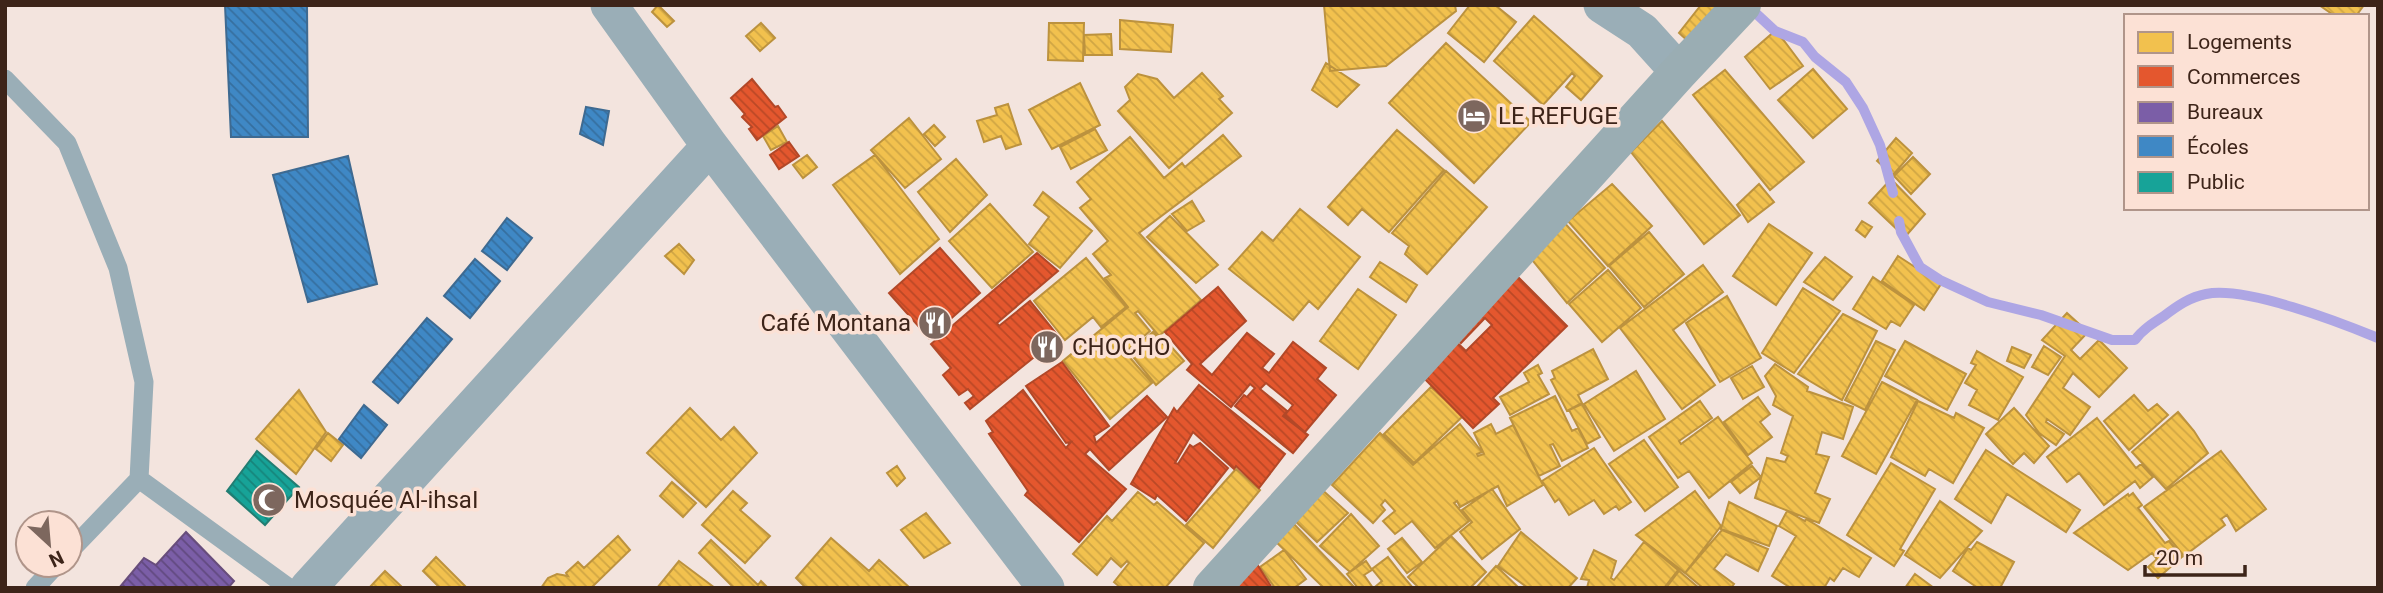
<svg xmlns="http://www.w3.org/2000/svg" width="2383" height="593" font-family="Roboto,sans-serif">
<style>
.homes{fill:url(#homes-back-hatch);stroke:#bc923e;stroke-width:2}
.shops{fill:url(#shops-back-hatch);stroke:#b24828;stroke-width:2}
.offices{fill:url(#offices-back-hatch);stroke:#684d7c;stroke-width:2}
.schools{fill:url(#schools-back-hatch);stroke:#3e6a91;stroke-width:2}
.public{fill:url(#public-back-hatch);stroke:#227d72;stroke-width:2}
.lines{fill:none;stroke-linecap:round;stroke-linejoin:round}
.stream{stroke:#aea6e4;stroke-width:10}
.lane{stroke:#9aaeb7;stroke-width:19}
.street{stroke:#9aaeb7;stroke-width:37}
.secondary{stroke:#9aadb3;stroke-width:38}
.labels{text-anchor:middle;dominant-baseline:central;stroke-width:7;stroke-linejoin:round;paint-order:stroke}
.poi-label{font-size:24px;fill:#3d2419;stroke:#fce1d5;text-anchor:start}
</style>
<defs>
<pattern id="homes-back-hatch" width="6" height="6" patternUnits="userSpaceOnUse" patternTransform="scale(1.75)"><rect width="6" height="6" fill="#f2c14e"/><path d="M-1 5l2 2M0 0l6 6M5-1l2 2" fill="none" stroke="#d0a644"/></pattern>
<pattern id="shops-back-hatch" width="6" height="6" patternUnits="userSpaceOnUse" patternTransform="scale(1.75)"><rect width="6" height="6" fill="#e4572e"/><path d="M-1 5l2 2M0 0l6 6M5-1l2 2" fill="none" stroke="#ba4826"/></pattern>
<pattern id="offices-back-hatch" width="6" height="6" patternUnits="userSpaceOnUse" patternTransform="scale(1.75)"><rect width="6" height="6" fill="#7b5ea7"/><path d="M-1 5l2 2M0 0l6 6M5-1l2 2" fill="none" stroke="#61497f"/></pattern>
<pattern id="schools-back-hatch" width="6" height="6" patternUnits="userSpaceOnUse" patternTransform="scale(1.75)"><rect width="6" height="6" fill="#3f88c5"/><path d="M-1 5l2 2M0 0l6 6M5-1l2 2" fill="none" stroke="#366f9f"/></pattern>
<pattern id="public-back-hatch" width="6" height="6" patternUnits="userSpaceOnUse" patternTransform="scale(1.75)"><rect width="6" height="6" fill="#17a398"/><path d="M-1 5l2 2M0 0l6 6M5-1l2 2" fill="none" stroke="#16857b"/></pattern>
</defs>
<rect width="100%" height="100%" fill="#f3e4de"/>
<!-- homes -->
<path class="homes" d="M658,5L674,21L667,27L652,12Z
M1324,5H1455L1456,11L1386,66L1330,71Z
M1470,5H1495L1516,22L1484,62L1448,33Z
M1701,5H1722L1690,43L1679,33Z
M2319,5H2364L2356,16H2335Z
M1534,16L1602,76L1581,100L1566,87L1575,76L1572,73L1543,105L1494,61Z
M1120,20L1173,25L1171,52L1120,49Z
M761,23L775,38L760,51L746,36Z
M1049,23H1084L1083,61L1048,60Z
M1776,30L1803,66L1770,89L1745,57Z
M1111,34L1112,55H1085L1084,35Z
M1446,43L1531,122L1474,183L1389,103Z
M1326,63L1359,85L1337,107L1312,90Z
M1813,69L1847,109L1813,138L1778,100Z
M1725,70L1804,162L1770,190L1693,95Z
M1202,73L1223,96L1219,99L1232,113L1169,168L1118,111L1130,100L1125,87L1138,74L1157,79L1174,98Z
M1080,83L1100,125L1052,149L1029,110Z
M1008,104L1021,144L1006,149L1001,136L984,142L977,121L997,115L995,108Z
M909,118L941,159L905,188L871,150Z
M1662,121L1740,215L1704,244L1631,152Z
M934,125L945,137L935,146L924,134Z
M778,126L787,142L771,150L763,136Z
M1095,129L1107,150L1071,169L1060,147Z
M1397,130L1444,170L1389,232L1362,209L1348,225L1328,207Z
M1223,135L1241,156L1139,233L1201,300L1159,336L1138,311L1135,313L1150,331L1125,352L1152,383L1110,419L1063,361L1128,307L1105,278L1111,275L1093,254L1108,241L1080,208L1091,199L1077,182L1130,137L1164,178L1182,163L1185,167Z
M1896,138L1912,153L1893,175L1877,161Z
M807,155L817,167L803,178L793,165Z
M875,155L939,239L900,274L833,185Z
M1913,157L1930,174L1911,194L1894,176Z
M956,159L987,195L950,232L918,192Z
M1446,171L1487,207L1427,274L1405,254L1409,246L1392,233Z
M1891,179L1925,214L1905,237L1869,203Z
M1612,184L1652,226L1608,266L1568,221Z
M1759,184L1774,202L1748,222L1737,205Z
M1043,192L1092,231L1060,268L1029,244L1049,217L1034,205Z
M1192,201L1204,221L1187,231L1172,214Z
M990,204L1033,252L992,288L949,241Z
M1300,209L1360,257L1318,309L1309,301L1293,320L1229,269L1262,232L1273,241Z
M1170,216L1218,265L1196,283L1147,237Z
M1562,220L1605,268L1567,303L1525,251Z
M1862,221L1872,227L1865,237L1856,230Z
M1769,224L1812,253L1776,305L1733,276Z
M1649,232L1684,274L1644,307L1609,266Z
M679,244L694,260L684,274L665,256Z
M1898,256L1941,284L1924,310L1882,281Z
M1825,257L1852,277L1833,300L1804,282Z
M1086,258L1126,307L1101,327L1093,317L1065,340L1034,301Z
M1380,262L1417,285L1406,302L1370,277Z
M1703,265L1723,292L1673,330L1715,385L1682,409L1620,328Z
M1608,270L1641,308L1602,342L1569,304Z
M1873,277L1914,305L1900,326L1891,321L1886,329L1853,309Z
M1803,288L1840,311L1794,373L1762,353Z
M1358,289L1396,315L1358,369L1320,341Z
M1727,296L1761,358L1720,382L1686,323Z
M2067,313L2088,332L2071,350L2080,359L2099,340L2127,368L2099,397L2073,373L2063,388L2090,407L2070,435L2047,419L2046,422L2064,434L2056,445L2039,433L2026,415L2065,356L2042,340Z
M1843,314L1877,331L1842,400L1798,374Z
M1153,332L1165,346L1168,343L1184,361L1156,385L1129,352Z
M1876,341L1895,350L1865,410L1845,400Z
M1905,341L1966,374L1947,410L1885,376Z
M2044,346L2061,357L2048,375L2032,367Z
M2012,347L2031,355L2024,368L2007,361Z
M1593,349L1608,379L1578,395L1582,403L1567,411L1551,380L1555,378L1552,371Z
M1977,351L2023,377L1998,420L1969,405L1977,390L1965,383L1976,365L1971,363Z
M1775,364L1808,387L1807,391L1853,407L1843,439L1822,432L1816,454L1829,457L1815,493L1830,499L1819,523L1755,498L1767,458L1785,462L1788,456L1781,453L1793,416L1773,405L1776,396L1765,376Z
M1538,365L1542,373L1538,375L1549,394L1510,415L1500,397L1529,382L1524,373Z
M1752,366L1764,387L1743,399L1731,378Z
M1636,371L1665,419L1614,451L1584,404Z
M1882,382L1917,400L1876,474L1842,456Z
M1431,387L1463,416L1414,463L1384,434Z
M299,390L326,432L296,474L256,439Z
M2134,395L2148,411L2157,404L2168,415L2129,450L2104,421Z
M1555,396L1572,431L1578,428L1588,448L1562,461L1553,444L1550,445L1560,466L1539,476L1510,418Z
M1758,397L1770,414L1760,422L1772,437L1748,455L1724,422Z
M1700,401L1712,418L1679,441L1681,444L1718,417L1752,463L1709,498L1689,471L1678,478L1649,437Z
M1918,401L1954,418L1956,413L1984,428L1953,483L1929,469L1925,476L1891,457Z
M1582,404L1600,437L1587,444L1569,410Z
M690,408L721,440L734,427L757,453L706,507L647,453Z
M2014,408L2049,446L2034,463L2024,453L2013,464L1986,434Z
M2178,412L2194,431L2208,453L2166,489L2132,452Z
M2097,418L2136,468L2141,464L2153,477L2140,488L2135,481L2104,505L2079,473L2067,482L2047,457Z
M1460,424L1482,452L1477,454L1478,456L1484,454L1474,433L1491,424L1496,434L1513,425L1543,485L1507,506L1498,486L1460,507L1457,501L1454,503L1469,521L1435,548L1412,521L1395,534L1383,521L1395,511L1385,500L1381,505L1385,510L1373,523L1332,485L1380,433L1413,465Z
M328,433L343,445L331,461L316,449Z
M1644,440L1678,487L1645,511L1609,464Z
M1594,448L1631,502L1619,510L1616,506L1604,514L1594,500L1569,515L1559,499L1555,502L1542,481Z
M1986,450L2080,510L2066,532L2007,494L1991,523L1955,499Z
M2221,451L2266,509L2236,531L2227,515L2221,519L2225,525L2184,556L2144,507Z
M1891,463L1935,489L1900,549L1904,551L1894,566L1847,535Z
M897,466L905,478L897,486L887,473Z
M1752,466L1761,477L1740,493L1731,482Z
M1236,469L1260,490L1213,548L1186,525Z
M672,482L696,503L683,517L660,496Z
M1319,487L1348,513L1317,542L1291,517Z
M1492,489L1520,529L1482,559L1460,532L1472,522L1462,510Z
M733,491L747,503L740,510L770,536L745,563L702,525Z
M1695,491L1721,526L1685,573L1636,535Z
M1138,492L1154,505L1157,502L1204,543L1165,588H1121L1114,582L1129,563L1127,561L1121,567L1111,558L1097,575L1073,554L1107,516L1112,521Z
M2133,493L2142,505L2138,508L2165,543L2169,541L2182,557L2158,578L2148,567L2157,559L2152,553L2128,570L2074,533L2128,494L2129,496Z
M1940,501L1982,531L1940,578L1905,555Z
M1729,502L1777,526L1769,546L1721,529Z
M1787,511L1805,521L1806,519L1871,558L1859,577L1843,568L1834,581L1830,578L1824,588H1791L1772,576L1796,536L1779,526Z
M926,513L950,543L924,558L901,530Z
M1351,514L1379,546L1350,572L1320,546Z
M1292,522L1355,588H1324L1276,542Z
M1722,530L1768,549L1758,571L1726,554L1714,569L1734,584L1731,588H1703L1685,573Z
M1521,532L1577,578L1568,588H1528L1498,566Z
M618,536L630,550L591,588H541L548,578L557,574L568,576L566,573L578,562L584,568Z
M1451,536L1486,572L1470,588H1419L1408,577Z
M831,538L869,571L879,560L910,588H806L796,578Z
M1402,538L1422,562L1407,573L1388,549Z
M711,540L758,585L761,581L768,588H734L699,553Z
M1644,542L1678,570L1664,588H1587L1589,580L1581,579L1594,550L1616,561L1611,578L1614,580Z
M1977,542L2014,562L2000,588H1978L1953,571L1968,548L1971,550Z
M1284,550L1306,579L1294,588H1275L1260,567Z
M436,557L467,588H440L423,571Z
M1388,557L1402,575L1413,588H1378L1376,586L1382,581L1372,569Z
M679,561L715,588H657Z
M1366,561L1372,570L1364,575L1373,588H1358L1347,574Z
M1496,566L1519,588H1476Z
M385,571L403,588H369Z
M1679,571L1699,588H1666Z
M1915,574L1934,588H1905Z"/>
<!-- shops -->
<path class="shops" d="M752,79L775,107L778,106L786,117L757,140L749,129L752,127L742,117L745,114L731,98Z
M789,142L799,156L779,169L770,155Z
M940,248L980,293L929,338L889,293Z
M1037,253L1058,271L997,323L999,326L1030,301L1059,337L970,409L965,403L974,396L968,389L959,395L943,375L951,368L931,344Z
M1511,270L1567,326L1493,398L1499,404L1473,428L1416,370L1450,336L1466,351L1492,325L1485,318L1461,343L1449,330Z
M1218,287L1246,321L1200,364L1212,375L1247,333L1274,354L1262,368L1269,373L1293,342L1326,368L1317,379L1336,395L1305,432L1285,415L1293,405L1266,383L1260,389L1287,411L1283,416L1308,435L1293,453L1235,406L1244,395L1247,397L1255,388L1250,384L1231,407L1187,370L1192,364L1165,332Z
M1062,362L1109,426L1094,436L1096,443L1147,396L1167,417L1109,470L1090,449L1085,454L1126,489L1079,542L1025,495L1028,491L989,434L993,432L986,421L1023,390L1066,448L1071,442L1066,443L1026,386Z
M1199,385L1285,454L1259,488L1236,466L1234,469L1193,432L1175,463L1178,464L1190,445L1193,447L1200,443L1228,468L1186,521L1157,495L1155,499L1131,484L1174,408L1177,412Z
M1255,561L1272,588H1230Z"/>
<!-- offices -->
<path class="offices" d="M186,532L234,581L228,588H119L144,558L156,565Z"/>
<!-- schools -->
<path class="schools" d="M225,5H307L308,137H231Z
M586,107L609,111L603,145L580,134Z
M348,156L377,284L308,302L273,175Z
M507,218L532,238L507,270L482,251Z
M475,259L500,281L470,318L444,296Z
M427,318L452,339L398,403L373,382Z
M364,405L387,425L361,458L339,439Z"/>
<!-- public -->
<path class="public" d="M257,451L299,487L265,525L227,491Z"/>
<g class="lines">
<!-- stream -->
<path class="stream" d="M1748,6L1775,31L1803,42L1815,57L1846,82L1863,108L1880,145L1893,193
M1899,221L1901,232L1920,267L1940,280L1988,302L2041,315L2112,340H2135C2142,330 2153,323 2164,316C2177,306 2190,297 2206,294C2246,286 2339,322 2378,338"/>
<!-- lane -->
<path class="lane" d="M5,79L67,143L118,268L144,382L139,479L70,551
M139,479L289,588
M35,588L56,565"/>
<!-- street -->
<path class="street" d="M609,5L710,146L1046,588
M1602,5L1642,31L1679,72
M308,588L710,146"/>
<!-- secondary -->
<path class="secondary" d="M1212,588L1679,72L1742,5"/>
</g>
<!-- icons -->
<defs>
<g id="hotel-disc" transform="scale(1.75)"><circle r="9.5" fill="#7d675e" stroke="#fce1d5"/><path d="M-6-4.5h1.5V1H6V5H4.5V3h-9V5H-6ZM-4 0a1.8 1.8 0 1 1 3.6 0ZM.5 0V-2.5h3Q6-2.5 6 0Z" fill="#fff"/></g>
<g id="restaurant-disc" transform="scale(1.75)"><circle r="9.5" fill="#7d675e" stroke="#fce1d5"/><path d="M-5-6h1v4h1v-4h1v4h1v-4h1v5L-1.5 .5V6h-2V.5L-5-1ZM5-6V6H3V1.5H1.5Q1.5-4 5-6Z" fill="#fff"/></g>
<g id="mosque-disc" transform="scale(1.75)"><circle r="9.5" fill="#7d675e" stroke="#fce1d5"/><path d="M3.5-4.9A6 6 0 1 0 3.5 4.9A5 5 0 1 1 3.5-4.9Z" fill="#fff"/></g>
</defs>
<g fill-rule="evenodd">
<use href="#hotel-disc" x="1474" y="116"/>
<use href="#restaurant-disc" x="935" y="323"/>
<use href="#restaurant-disc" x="1047" y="347"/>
<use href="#mosque-disc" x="269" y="500"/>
</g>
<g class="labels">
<!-- poi labels -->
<g class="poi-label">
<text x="1498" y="116">LE REFUGE</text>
<text x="911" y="323" text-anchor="end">Café Montana</text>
<text x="1072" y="347">CHOCHO</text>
<text x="294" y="500">Mosquée Al-ihsaI</text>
</g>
</g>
<!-- border -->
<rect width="2383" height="593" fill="none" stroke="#3d2419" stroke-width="14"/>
<!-- legend -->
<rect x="2124" y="14" width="245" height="196" fill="#fce1d5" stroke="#b0958a" stroke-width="2"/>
<rect x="2138" y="32" width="35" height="21" fill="#f2c14e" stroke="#b0958a" stroke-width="2"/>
<text x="2187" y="49" font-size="21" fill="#3d2419">Logements</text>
<rect x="2138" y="66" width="35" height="21" fill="#e4572e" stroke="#b0958a" stroke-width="2"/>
<text x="2187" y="84" font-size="21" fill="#3d2419">Commerces</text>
<rect x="2138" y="102" width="35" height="21" fill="#7b5ea7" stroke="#b0958a" stroke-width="2"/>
<text x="2187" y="119" font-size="21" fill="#3d2419">Bureaux</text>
<rect x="2138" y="136" width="35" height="21" fill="#3f88c5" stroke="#b0958a" stroke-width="2"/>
<text x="2187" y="154" font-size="21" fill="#3d2419">Écoles</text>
<rect x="2138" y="172" width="35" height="21" fill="#17a398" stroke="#b0958a" stroke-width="2"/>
<text x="2187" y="189" font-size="21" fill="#3d2419">Public</text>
<!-- north arrow -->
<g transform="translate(49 544) rotate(154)"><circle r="33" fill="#fce1d5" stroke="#b0958a" stroke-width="2"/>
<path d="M0-5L12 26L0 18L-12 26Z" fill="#7d675e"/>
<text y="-10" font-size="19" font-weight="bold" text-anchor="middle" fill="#3d2419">N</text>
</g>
<!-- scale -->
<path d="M2145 565v10h100v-10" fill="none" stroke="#3d2419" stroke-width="3.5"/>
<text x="2156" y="565" font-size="21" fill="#3d2419" stroke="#fce1d5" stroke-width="5" paint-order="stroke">20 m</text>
</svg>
